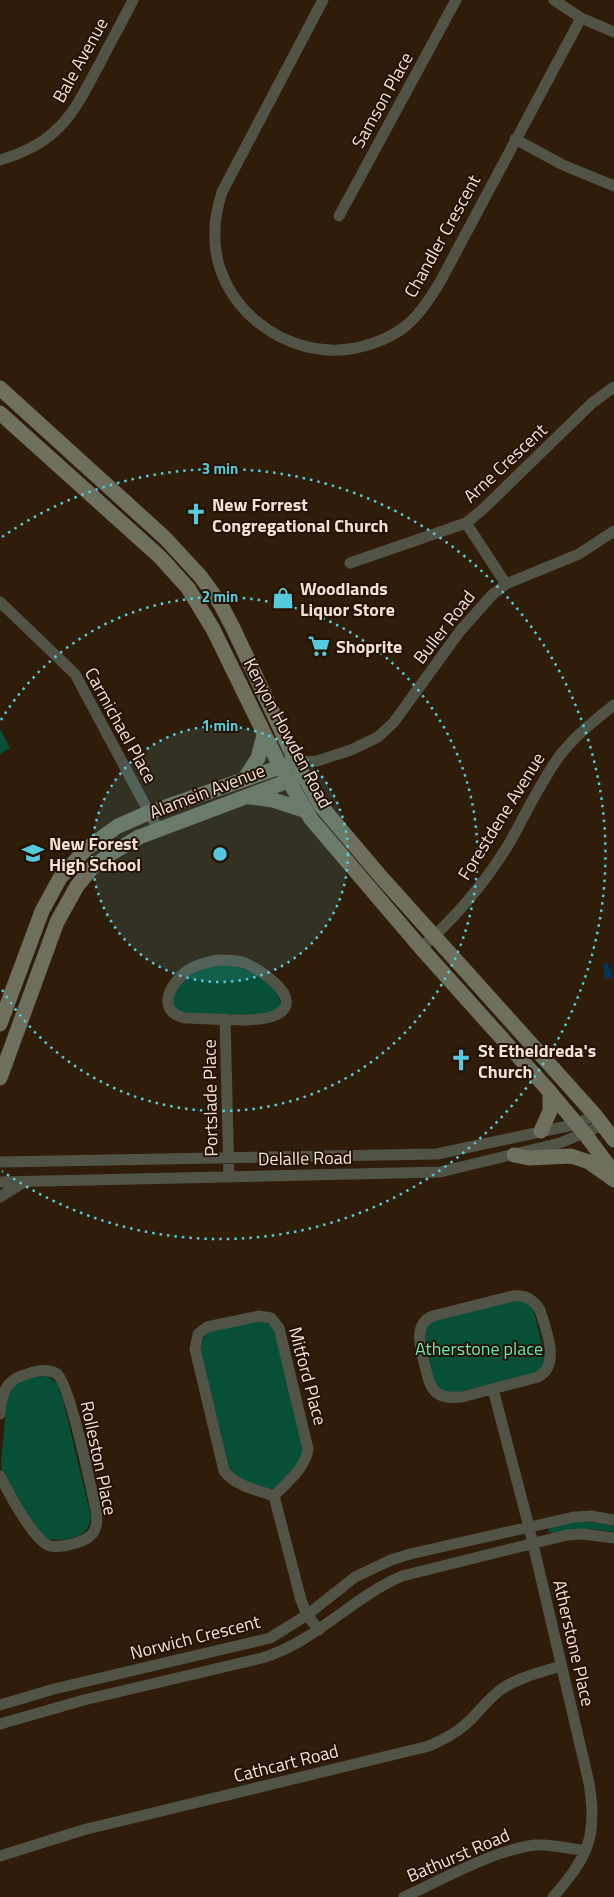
<svg xmlns="http://www.w3.org/2000/svg" width="614" height="1897" font-family="'Titillium Web',sans-serif">
<style>
.green{fill:#084f37}
.water{fill:#00345b}
.lines{fill:none;stroke-linecap:round;stroke-linejoin:round}
.street{stroke:#525347;stroke-width:11}
.secondary{stroke:#6e6f5c;stroke-width:15}
.ring{fill:none;stroke:#55cade;stroke-width:2.5;stroke-dasharray:2.5 5}
.labels{text-anchor:middle;dominant-baseline:central;stroke-width:4;stroke-linejoin:round;paint-order:stroke}
.street-label{font-size:18px;fill:#f0e2d7;stroke:#251202}
.poi-label{font-size:18px;font-weight:bold;fill:#f0e2d7;stroke:#251202;text-anchor:start}
.park-label{font-size:18px;fill:#66e7b4;stroke:#251202}
.centre{fill:#55cade;stroke:#251202;stroke-width:2.5}
.ring-label{font-size:15px;text-anchor:middle;font-weight:bold;fill:#55cade;stroke:#251202;stroke-width:4;stroke-linejoin:round;paint-order:stroke}
</style>
<rect width="100%" height="100%" fill="#2f1c09"/>
<!-- green -->
<path class="green" d="M0,729L10,748L0,754Z
M222,964C228,965 236,966 242,968C256,972 283,988 280,1006L270,1015L181,1014L174,1009C173,1004 171,998 172,994C178,975 206,968 222,964Z
M518,1300L524,1301L533,1308L545,1356V1362L536,1374L449,1394L441,1392L434,1383L422,1338L424,1331L430,1322Z
M259,1320L269,1324L274,1330L304,1448L303,1458L276,1488C259,1493 240,1478 227,1469L199,1343L209,1332Z
M47,1376L57,1383L63,1400L91,1516C90,1522 89,1527 85,1531C77,1540 52,1543 42,1536L2,1475L1,1464L7,1396L16,1382L36,1377Z
M574,1522H592L614,1526V1532L592,1529L555,1533L548,1532L549,1527Z"/>
<!-- water -->
<path class="water" d="M603,963H608L612,974L611,978L605,979Z"/>
<g class="lines">
<!-- street -->
<path class="street" d="M323,0L222,192C218,205 215,217 215,230C211,304 285,362 356,348C374,344 393,337 408,324C421,313 431,297 440,282L581,18
M554,0L581,18L614,32
M515,139L563,165L614,186
M0,160C20,154 39,146 54,132C75,114 86,88 99,65C110,43 122,22 133,0
M339,216L456,0
M466,523L506,584
M350,563L466,523L482,510L592,403L614,387
M0,602L75,674L158,829
M296,762L317,761L351,750L378,737L394,722L460,631L492,595L506,584L579,554L614,531
M421,948C454,919 484,884 507,847C525,816 540,782 561,754C576,735 595,720 614,705
M218,960C227,960 236,960 245,963C260,969 307,1000 276,1015C259,1024 206,1018 185,1018C154,1011 171,982 188,970C197,964 208,962 218,960Z
M225,1019L229,1177
M0,1162L437,1154L577,1124L595,1115
M0,1182L440,1172L560,1143L603,1125
M0,1197L24,1182
M513,1296C526,1295 533,1299 540,1310C546,1330 561,1365 538,1377L462,1397C451,1398 439,1398 433,1389C428,1383 427,1373 425,1366C421,1350 412,1324 433,1316Z
M259,1316L271,1318L279,1328L308,1449C305,1469 287,1482 274,1496C257,1490 235,1486 224,1471L195,1349L198,1334L207,1327Z
M493,1389L529,1527L589,1783C598,1836 588,1857 553,1897
M0,1414C1,1396 5,1380 24,1375C34,1372 47,1367 57,1374C70,1385 91,1487 96,1510C98,1523 97,1534 84,1540C75,1544 59,1548 50,1546C34,1541 8,1492 0,1476
M274,1496L301,1600L307,1615L319,1630
M0,1705L54,1689L270,1638L307,1615L355,1577L391,1560L410,1554L574,1517L591,1516L614,1520
M0,1724L84,1700L262,1658C317,1641 351,1598 402,1576L567,1535L583,1534L614,1538
M0,1856L83,1830L429,1746C442,1740 455,1734 466,1724C479,1713 488,1698 503,1688C520,1677 542,1672 561,1666
M404,1897C442,1880 495,1849 536,1845C552,1844 569,1848 585,1851"/>
<!-- secondary -->
<path class="secondary" d="M0,388L165,538L201,577L221,605L233,628L296,762L321,806L382,878L595,1115L614,1140
M0,413L160,557L188,588L213,629L280,766L311,819L421,948L550,1092L585,1134L614,1173
M245,778L258,758L264,735
M250,797L273,800L304,810
M0,1024L42,911L60,878L86,849L118,826L148,813L289,764
M0,1078L57,922L77,886L92,868L110,854L139,837L296,778
M541,1131L550,1111V1092
M514,1155L529,1158L571,1156L589,1162L614,1180"/>
</g>
<!-- distance rings -->
<circle cx="220" cy="854" r="128" fill="#55cade" fill-opacity=".12"/>
<g class="ring">
<circle cx="220" cy="854" r="128"/>
<path d="M1 720A257 257 0 1 1 1 988"/>
<path d="M2 537A385 385 0 1 1 2 1171"/>
</g>
<!-- icons -->
<defs>
<g id="church-bare" transform="scale(1.725)"><path d="M-1.2-6h2.4v3.5h3.3v2.4h-3.3V6h-2.4V-.1h-3.3v-2.4h3.3Z" fill="#55cade" stroke="#251202" stroke-width="2.5" paint-order="stroke"/></g>
<g id="shop-bare" transform="scale(1.725)"><path d="M-5-2.5h2.3a2.7 3.5 0 0 1 5.4 0H5L5.5 6h-11ZM-1.5-2.5h3a1.5 2.3 0 0 0-3 0Z" fill="#55cade" stroke="#251202" stroke-width="2.5" paint-order="stroke"/></g>
<g id="supermarket-bare" transform="scale(1.725)"><path d="M-6-5.5h2.5l.6 2H6L4.5 2H-2.5L-4.4-4H-6ZM-1.5 3.2a1.3 1.3 0 1 0 .1 0ZM3 3.2a1.3 1.3 0 1 0 .1 0Z" fill="#55cade" stroke="#251202" stroke-width="2.5" paint-order="stroke"/></g>
<g id="school-bare" transform="scale(1.725)"><path d="M0-5L7-2L0 1L-7-2ZM-4 1L0 2.5L4 1V4Q0 6-4 4Z" fill="#55cade" stroke="#251202" stroke-width="2.5" paint-order="stroke"/></g>
</defs>
<g fill-rule="evenodd">
<use href="#church-bare" x="196" y="514"/>
<use href="#shop-bare" x="283" y="598"/>
<use href="#supermarket-bare" x="319" y="646"/>
<use href="#school-bare" x="33" y="853"/>
<use href="#church-bare" x="461" y="1060"/>
</g>
<g class="labels">
<!-- street labels -->
<g class="street-label">
<text transform="translate(80 60) rotate(-61)">Bale Avenue</text>
<text transform="translate(382 100) rotate(-61)">Samson Place</text>
<text transform="translate(442 236) rotate(-61)">Chandler Crescent</text>
<text transform="translate(505 463) rotate(-43)">Arne Crescent</text>
<text transform="translate(444 627) rotate(-52)">Buller Road</text>
<text transform="translate(121 725) rotate(61)">Carmichael Place</text>
<text transform="translate(288 733) rotate(62)">Kenyon Howden Road</text>
<text transform="translate(207 791) rotate(-21)">Alamein Avenue</text>
<text transform="translate(501 816) rotate(-58)">Forestdene Avenue</text>
<text transform="translate(210 1098) rotate(-91)">Portslade Place</text>
<text transform="translate(305 1158) rotate(-1)">Delalle Road</text>
<text transform="translate(308 1376) rotate(75)">Mitford Place</text>
<text transform="translate(99 1458) rotate(78)">Rolleston Place</text>
<text transform="translate(195 1637) rotate(-14)">Norwich Crescent</text>
<text transform="translate(574 1643) rotate(77)">Atherstone Place</text>
<text transform="translate(286 1763) rotate(-14)">Cathcart Road</text>
<text transform="translate(458 1855) rotate(-23)">Bathurst Road</text>
</g>
<!-- poi labels -->
<g class="poi-label">
<text x="212" y="504">New Forrest<tspan x="212" dy="21">Congregational Church</tspan></text>
<text x="300" y="588">Woodlands<tspan x="300" dy="21">Liquor Store</tspan></text>
<text x="336" y="646">Shoprite</text>
<text x="49" y="843">New Forest<tspan x="49" dy="21">High School</tspan></text>
<text x="478" y="1050">St Etheldreda's<tspan x="478" dy="21">Church</tspan></text>
</g>
<!-- park labels -->
<g class="park-label">
<text x="479" y="1348">Atherstone place</text>
</g>
</g>
<circle cx="220" cy="854" r="8" class="centre"/>
<g class="ring-label">
<text x="220" y="474">3 min</text>
<text x="220" y="602">2 min</text>
<text x="220" y="731">1 min</text>
</g>
</svg>
